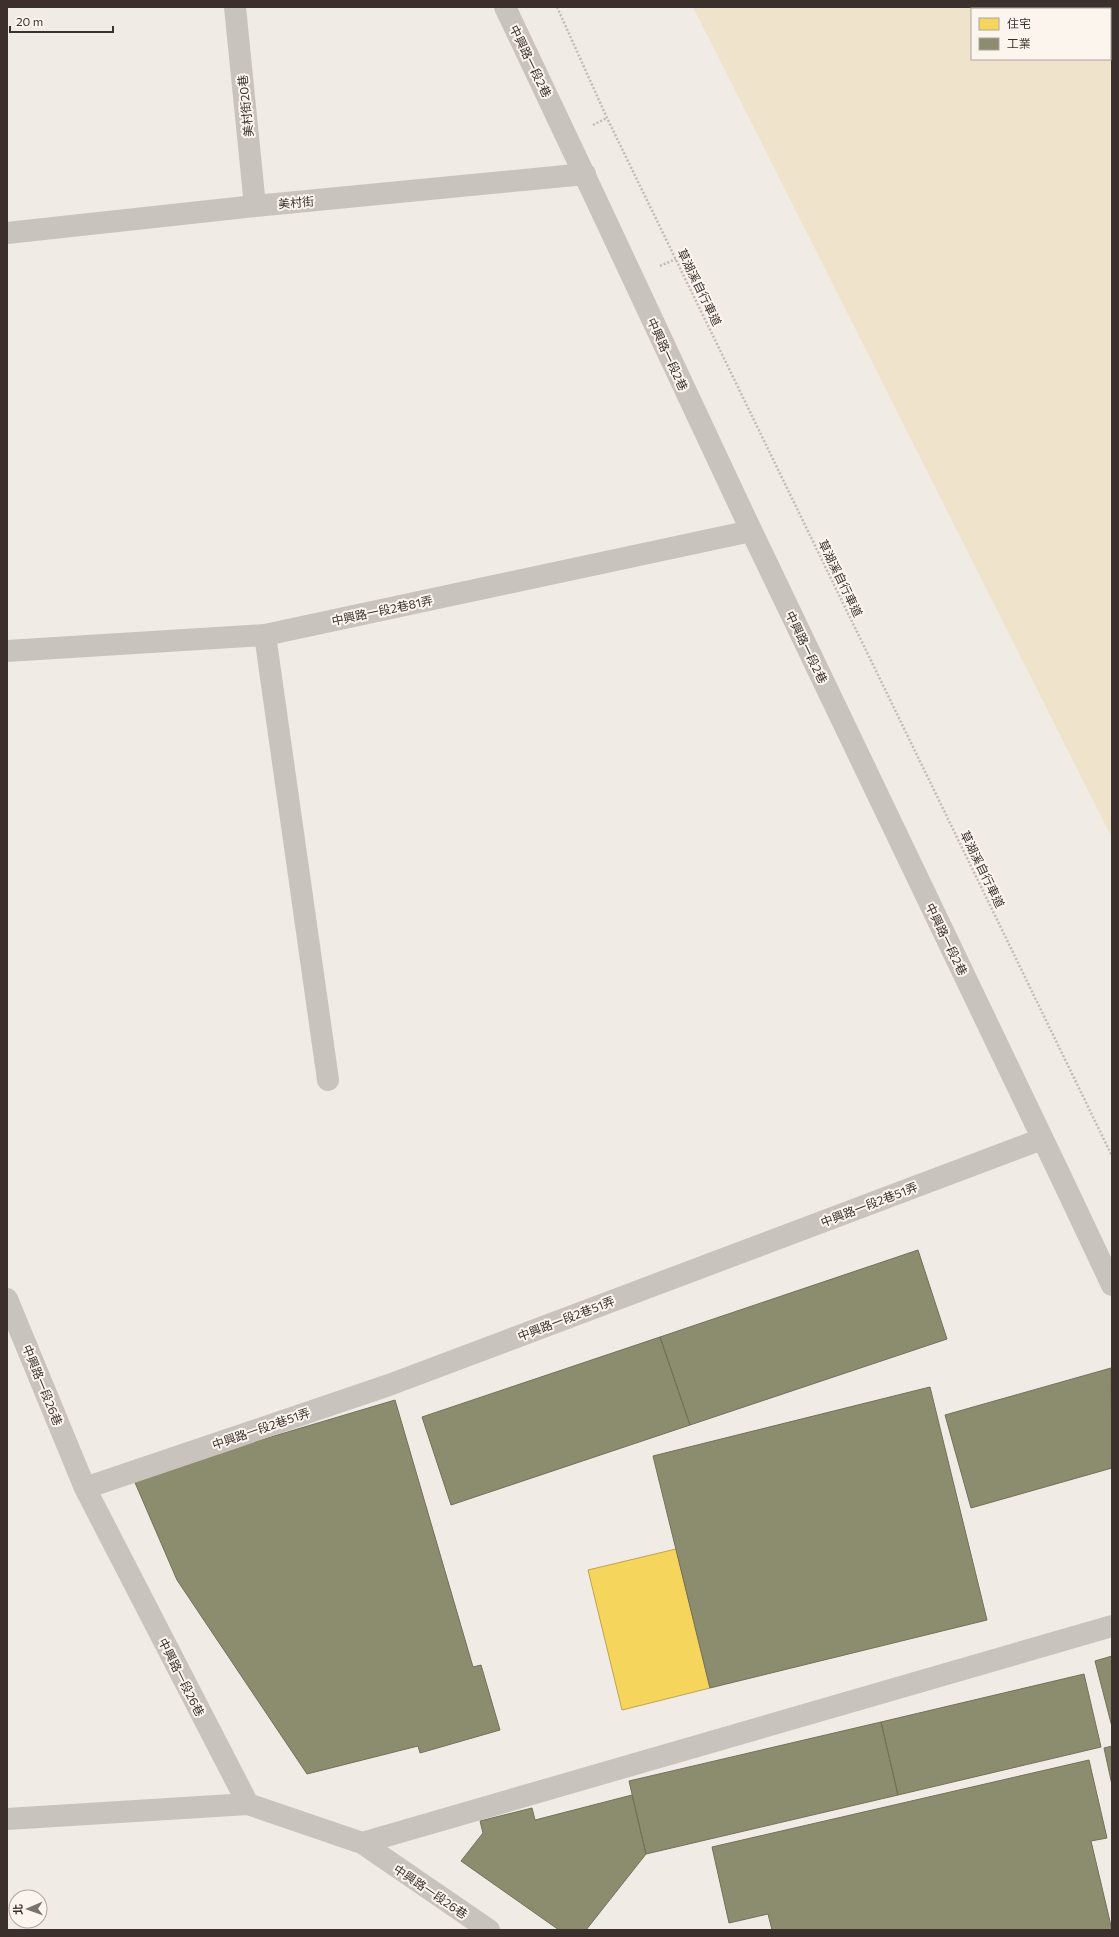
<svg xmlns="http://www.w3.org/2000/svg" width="1119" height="1937" font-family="Commissioner,'Noto Sans TC',sans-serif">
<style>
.sand{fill:#efe3cc;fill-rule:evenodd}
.homes{fill:#f6d55c;stroke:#bea44d}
.industry{fill:#8c8c6e;stroke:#74705a}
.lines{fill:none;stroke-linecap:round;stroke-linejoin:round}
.path{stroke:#c2bbb6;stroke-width:2.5;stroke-dasharray:2 2;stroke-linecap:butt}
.minor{stroke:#c9c3be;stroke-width:22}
.labels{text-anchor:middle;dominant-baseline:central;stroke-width:4;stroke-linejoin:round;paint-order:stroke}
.street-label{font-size:12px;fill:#3b302b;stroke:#fbf5ee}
</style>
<rect width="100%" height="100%" fill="#f0ebe5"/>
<!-- sand -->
<path class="sand" d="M693,7H1112V838ZM972,9H1110V59H972Z"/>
<!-- homes -->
<path class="homes" d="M676,1549L710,1688L622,1710L588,1570Z"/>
<!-- industry -->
<path class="industry" d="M918,1250L947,1339L690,1425L660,1337Z
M660,1337L690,1425L451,1505L422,1417Z
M1111,1368L1112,1468L971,1508L945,1415Z
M930,1387L987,1620L710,1688L653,1456Z
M395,1400L473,1667L481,1665L500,1730L420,1753L418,1746L307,1774L177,1580L133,1478Z
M1112,1656V1727L1095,1661Z
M1084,1674L1101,1747L898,1795L881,1722Z
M881,1722L898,1795L646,1854L629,1781Z
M1112,1746V1785L1104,1748Z
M1089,1760L1107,1838L1091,1841L1112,1930H772L768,1914L729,1923L712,1847Z
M632,1795L646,1854L586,1930H559L461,1861L483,1833L480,1821L532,1808L535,1820Z"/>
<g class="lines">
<!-- path -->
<path class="path" d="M557,7L607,118L1112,1156
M593,125L607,118
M660,266L676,259"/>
<!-- minor -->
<path class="minor" d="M235,7L255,206
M505,7C588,180 668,355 750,528C870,781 993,1032 1112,1285
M7,233L255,206L585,174
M265,635L328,1080
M7,651L265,635L751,531
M7,1299L85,1488L248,1804L362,1843L489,1930
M85,1488L389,1385L1042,1139
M7,1819L248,1804
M362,1843L1112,1626"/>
</g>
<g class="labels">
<!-- street labels -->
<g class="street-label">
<text transform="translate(531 61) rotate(64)">中興路一段2巷</text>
<text transform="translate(245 106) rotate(-96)">美村街20巷</text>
<text transform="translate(296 202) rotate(-5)">美村街</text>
<text transform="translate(700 287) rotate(64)">草湖溪自行車道</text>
<text transform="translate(668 354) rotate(65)">中興路一段2巷</text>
<text transform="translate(841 578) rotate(64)">草湖溪自行車道</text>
<text transform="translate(382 610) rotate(-12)">中興路一段2巷81弄</text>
<text transform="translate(807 647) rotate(64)">中興路一段2巷</text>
<text transform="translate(983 869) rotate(64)">草湖溪自行車道</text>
<text transform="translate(947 939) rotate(64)">中興路一段2巷</text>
<text transform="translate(869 1204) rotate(-21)">中興路一段2巷51弄</text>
<text transform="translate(566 1318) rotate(-21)">中興路一段2巷51弄</text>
<text transform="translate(43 1385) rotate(68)">中興路一段26巷</text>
<text transform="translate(261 1428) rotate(-19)">中興路一段2巷51弄</text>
<text transform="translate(182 1677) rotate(63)">中興路一段26巷</text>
<text transform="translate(431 1891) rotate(34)">中興路一段26巷</text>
</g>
</g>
<!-- border -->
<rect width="1119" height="1937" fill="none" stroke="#3b302b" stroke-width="16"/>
<!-- legend -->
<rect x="971" y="8" width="140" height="52" fill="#fbf5ee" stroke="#aea6a0"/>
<rect x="979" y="18" width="20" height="12" fill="#f6d55c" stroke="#aea6a0"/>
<text x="1007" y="28" font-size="12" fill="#3b302b">住宅</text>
<rect x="979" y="38" width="20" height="12" fill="#8c8c6e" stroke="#aea6a0"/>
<text x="1007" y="48" font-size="12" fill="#3b302b">工業</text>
<!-- north arrow -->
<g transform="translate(28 1909) rotate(268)"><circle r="19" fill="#fbf5ee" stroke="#aea6a0"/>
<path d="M0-3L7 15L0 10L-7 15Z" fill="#7a716c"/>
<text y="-6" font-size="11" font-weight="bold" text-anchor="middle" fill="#3b302b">北</text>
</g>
<!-- scale -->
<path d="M10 26v6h103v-6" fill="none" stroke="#3b302b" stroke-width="2"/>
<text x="16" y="26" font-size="12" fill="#3b302b" stroke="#fbf5ee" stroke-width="3" paint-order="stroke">20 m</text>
</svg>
